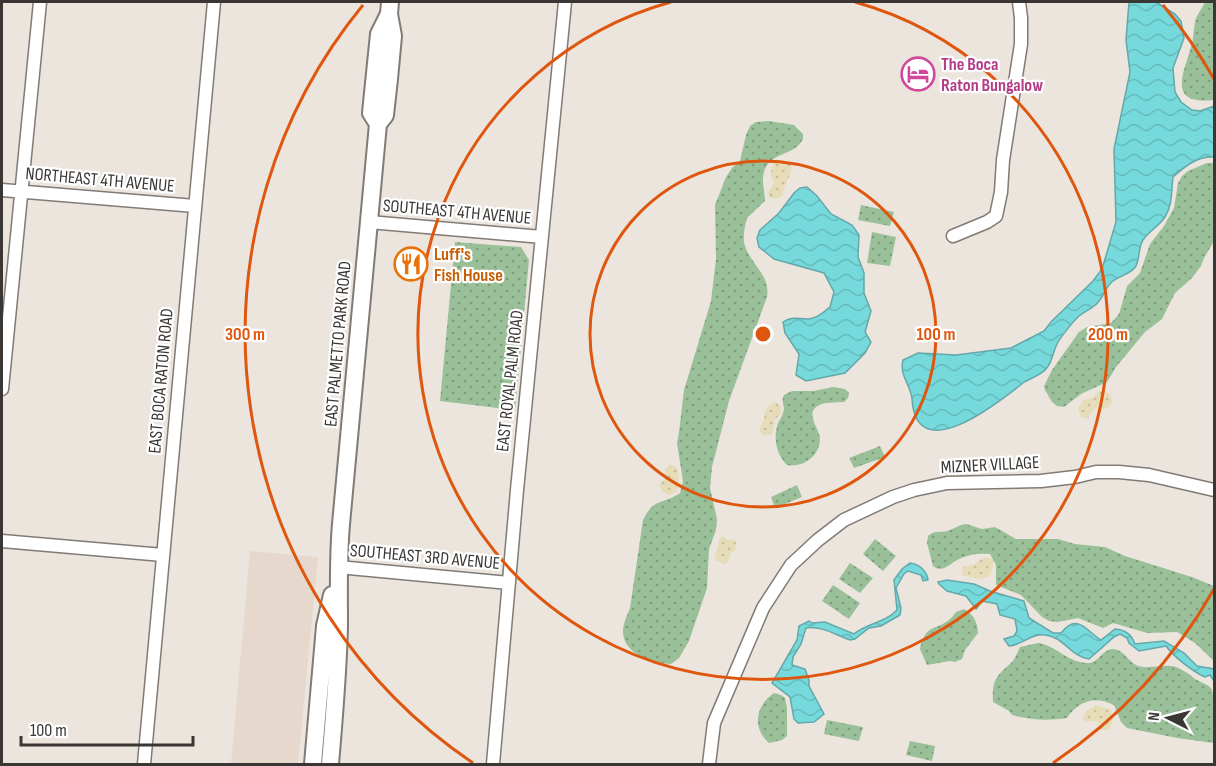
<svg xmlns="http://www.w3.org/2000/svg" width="1216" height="766" font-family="'Sofia Sans Condensed',sans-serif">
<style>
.built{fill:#e6d8cd}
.grass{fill:url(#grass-dots)}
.sand{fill:url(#sand-dots)}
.water{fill:url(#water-waves);stroke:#64a8a9;stroke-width:1.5}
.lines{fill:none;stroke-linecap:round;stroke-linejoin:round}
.minor-casing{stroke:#817a75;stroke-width:15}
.secondary-casing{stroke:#817a75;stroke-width:20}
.minor{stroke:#fff;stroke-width:12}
.secondary{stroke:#fff;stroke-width:16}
.ring{fill:none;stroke:#df570e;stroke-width:3}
.labels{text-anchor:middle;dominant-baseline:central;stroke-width:4.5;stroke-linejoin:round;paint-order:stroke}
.hotel-label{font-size:18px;font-weight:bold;fill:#b23c85;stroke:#fff;text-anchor:start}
.street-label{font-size:18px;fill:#393633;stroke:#fff}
.food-label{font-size:18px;font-weight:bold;fill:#c56008;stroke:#fff;text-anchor:start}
.centre{fill:#df570e;stroke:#fff;stroke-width:3}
.ring-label{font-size:18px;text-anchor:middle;font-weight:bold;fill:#df570e;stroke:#fff;stroke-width:4.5;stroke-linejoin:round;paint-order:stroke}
</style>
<defs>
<pattern id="grass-dots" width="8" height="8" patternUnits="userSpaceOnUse" patternTransform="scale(1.5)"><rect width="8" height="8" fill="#9ac099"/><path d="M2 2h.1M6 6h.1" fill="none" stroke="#7f9d7d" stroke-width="1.8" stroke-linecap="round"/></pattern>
<pattern id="sand-dots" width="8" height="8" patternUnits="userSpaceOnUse" patternTransform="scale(1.5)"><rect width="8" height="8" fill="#e6ddb8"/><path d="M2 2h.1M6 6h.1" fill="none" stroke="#c6be9f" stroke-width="1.8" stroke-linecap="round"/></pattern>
<pattern id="water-waves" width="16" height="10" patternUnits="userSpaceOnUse" patternTransform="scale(1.5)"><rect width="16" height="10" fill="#76d9db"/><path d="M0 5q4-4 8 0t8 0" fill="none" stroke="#67bbbc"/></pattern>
</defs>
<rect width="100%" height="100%" fill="#ece5de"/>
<!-- built -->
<path class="built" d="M250,551L318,557L298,764H231Z"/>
<!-- grass -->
<path class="grass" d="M1205,2H1214V100C1167,105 1183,75 1191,47C1194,39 1193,31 1195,23C1196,15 1202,9 1205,2Z
M769,121L794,125L803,134V139C794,157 770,151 764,172C761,182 765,191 765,201L747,218C745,226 743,234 744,242C748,263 771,274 767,297L729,401L712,467L710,488L717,519L716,530L709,549L707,588L689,641L679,658L671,664C653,663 624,655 623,632C623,623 627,616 630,608L643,520C654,497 663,505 680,493L683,481L677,443L679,432L684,390L711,301L716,259L715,205L726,177L732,168L740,161L746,135L750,126L756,122Z
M1207,163H1214V241L1204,258L1201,266L1192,278L1175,293L1162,319L1145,332L1116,367L1107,382L1081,394L1064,407L1057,406L1052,402L1045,390L1044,386L1052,370L1079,332L1087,327L1111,323L1119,314L1127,286L1140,273L1150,244L1164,226L1174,208L1178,183L1182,176L1188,171Z
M861,205L894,212L890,226L858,220Z
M872,232L896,237L890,266L867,263Z
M455,242L521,247L529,260L515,410L440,401Z
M834,387L845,389L849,393L848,398L844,402C836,403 824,401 816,407C806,415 820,430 820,439C820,456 803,468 787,465C776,454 773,438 778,423C780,419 783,415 784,410C784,404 781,401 784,395L792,391H813Z
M880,446L885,457L854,468L849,458Z
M797,485L802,497L775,508L771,497Z
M966,524L982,529L995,527L1016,539H1058L1075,544L1105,547L1125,556L1192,577L1214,586V661L1195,643L1177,632L1147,633L1113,623L1103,628L1078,618L1057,622L1049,621L1042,617L1021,595L996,585V565L990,554C980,553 969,554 959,559C950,563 943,574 933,566L927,543L928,536C934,530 939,533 947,531C954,529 958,525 966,524Z
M875,539L896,556L883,571L863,554Z
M850,563L873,578L860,593L839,579Z
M833,585L860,603L849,619L822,601Z
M964,609C974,615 977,621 978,633L965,650L962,659L955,662L950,661L927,665L920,649C926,619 941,634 956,612Z
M1038,643C1056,645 1069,664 1089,663C1099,662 1102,650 1112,649C1124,649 1128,662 1138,666C1149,669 1160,665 1171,666C1179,667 1188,673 1195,679C1200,682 1207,684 1211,688C1216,696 1215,731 1214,743L1177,738L1127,728L1121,722L1114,705C1095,695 1078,701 1067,718C1048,721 1030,720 1012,715L1009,711L993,702C992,681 995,677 1010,664C1015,660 1017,653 1020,647Z
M774,693L781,695L785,698L787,708V736L782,740L769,743C752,728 755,706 774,693Z
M827,720L863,727L859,741L824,734Z
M910,741L935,746L932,761L906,755Z"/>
<!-- sand -->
<path class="sand" d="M778,160C802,159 787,180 784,188C782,194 785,193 780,197C776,199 775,199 770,198L768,193L774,183C769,174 770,166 778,160Z
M1099,391L1109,393L1112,399C1111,411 1103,408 1094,409L1087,419L1081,417L1078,409L1082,401L1093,397Z
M776,402L781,407V414L775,419L772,434L763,436L759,430L764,419L765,411L772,403Z
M670,465L676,466C680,472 679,485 676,492L668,495L662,491L659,485L665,478V469Z
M723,536L729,541L732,539L736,542L735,550L731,553L727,564H723L714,558L718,548L719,539Z
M985,557L992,559C994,567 993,570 988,577L980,579L961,575L964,566L973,565Z
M1096,705L1111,710L1113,719L1110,729L1105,730L1100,728L1098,721H1085L1083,718L1086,711Z"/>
<!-- water -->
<path class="water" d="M1129,2H1156L1175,14L1181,21L1184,38L1173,68L1175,92L1181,102L1192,110L1200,111L1214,106V157C1198,156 1185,166 1173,177C1171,191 1173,204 1165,217C1159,226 1149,231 1143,240C1138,248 1140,258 1136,266C1131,274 1121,275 1113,281C1105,287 1103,300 1094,306C1088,311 1081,313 1076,319C1072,323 1059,339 1057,344C1053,352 1052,363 1046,369C1040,376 1030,378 1023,383C999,402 916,469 912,399C911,385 899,376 903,360L918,353L956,355L1011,348L1044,331L1051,322L1093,281L1102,269L1116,222L1114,149L1130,72L1126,40Z
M807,187L817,196L831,214L852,225L859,235L858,257L864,273V293L871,311L865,332L871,342L865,353L845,373L806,381L796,375L799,354L785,333L783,322C791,316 798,319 807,319C816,319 824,312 830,307L834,292L824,273L774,259L759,247L757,238L760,230L779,213L794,193L800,188Z
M910,563C919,564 927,571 928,580L923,581L921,575L908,571L904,574L896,588L901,608L900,615L881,626L869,628L855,639L850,640C836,635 820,625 806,628L801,644L793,657L792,665L805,669L809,680V686L824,714L814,722L798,723L794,719L790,697L772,683L797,640L799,626L809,621L812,623L825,622L854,634C867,623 885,623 897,610L894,580L902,569Z
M947,580L974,584L990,591L1024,601L1029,618L1053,633H1061C1078,611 1088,633 1101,640L1115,629C1126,630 1131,634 1135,644L1164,641L1184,653L1197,666L1214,669V681L1210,675L1205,677C1193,672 1173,656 1166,646L1139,651L1129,643L1127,638L1120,634L1114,637L1089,659C1071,657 1063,636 1045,635C1032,633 1022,645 1009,646L1004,639L1014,636L1017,631L1015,619L1000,615L997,604L982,601L976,609L966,596L947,591L939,584L938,582Z"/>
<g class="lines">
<!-- minor casing -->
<g class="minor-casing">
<path id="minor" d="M2,190L195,206
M369,222L542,237
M953,236L987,222L996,216L1001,192L1003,160L1021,44V18L1019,2
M2,389L40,2
M2,541L163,555
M338,567L509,583
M144,764L214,2
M493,764L517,490L565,2
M709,764L714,723L763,608L791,565L818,540L844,520L893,497L914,490L947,483L1041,481L1075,477L1096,472H1119L1149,475L1214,490"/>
</g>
<!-- secondary casing -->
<g class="secondary-casing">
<path id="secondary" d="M378,124L371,113L373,93L379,34L389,14
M313,764L325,626L332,595
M330,764C334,718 338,672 339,626C339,591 338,558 341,524L378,124L385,115L389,79L393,36L389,14L390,2"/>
</g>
<!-- minor -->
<use href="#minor" class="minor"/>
<!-- secondary -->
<use href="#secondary" class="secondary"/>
</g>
<!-- distance rings -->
<g class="ring">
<circle cx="763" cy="334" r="173"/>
<path d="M855 2A345 345 0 1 1 671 2"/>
<path d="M1214 589A518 518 0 0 1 1053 763M473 763A518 518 0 0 1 363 5M1163 5A518 518 0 0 1 1214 79"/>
</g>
<!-- icons -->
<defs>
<g id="hotel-ring" transform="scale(1.725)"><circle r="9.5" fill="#fff" stroke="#d1479c" stroke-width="1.5"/><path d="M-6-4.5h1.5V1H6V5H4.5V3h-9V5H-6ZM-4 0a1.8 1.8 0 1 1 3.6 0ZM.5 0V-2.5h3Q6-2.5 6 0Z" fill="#d1479c"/></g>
<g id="restaurant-ring" transform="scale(1.725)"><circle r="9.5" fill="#fff" stroke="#e8710a" stroke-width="1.5"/><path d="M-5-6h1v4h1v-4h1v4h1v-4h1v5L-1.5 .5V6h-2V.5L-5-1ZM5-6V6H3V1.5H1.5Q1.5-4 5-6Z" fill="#e8710a"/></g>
</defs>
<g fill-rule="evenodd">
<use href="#hotel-ring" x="918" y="74"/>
<use href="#restaurant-ring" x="411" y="264"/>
</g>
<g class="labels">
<!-- hotel labels -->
<g class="hotel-label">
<text x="941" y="64">The Boca<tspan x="941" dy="21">Raton Bungalow</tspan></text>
</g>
<!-- street labels -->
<g class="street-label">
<text transform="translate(100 180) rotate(5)">NORTHEAST 4TH AVENUE</text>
<text transform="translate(457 212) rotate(5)">SOUTHEAST 4TH AVENUE</text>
<text transform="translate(338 344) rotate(-85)">EAST PALMETTO PARK ROAD</text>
<text transform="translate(161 381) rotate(-85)">EAST BOCA RATON ROAD</text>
<text transform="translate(510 381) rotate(-84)">EAST ROYAL PALM ROAD</text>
<text transform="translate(990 465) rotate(-3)">MIZNER VILLAGE</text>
<text transform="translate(425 557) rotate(5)">SOUTHEAST 3RD AVENUE</text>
</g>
<!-- food labels -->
<g class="food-label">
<text x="434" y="254">Luff's<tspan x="434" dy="21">Fish House</tspan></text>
</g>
</g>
<circle cx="763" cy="334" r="9" class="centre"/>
<g class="ring-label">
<text x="936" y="340">100 m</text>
<text x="1108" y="340">200 m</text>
<text x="245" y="340">300 m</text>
</g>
<!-- border -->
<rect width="1216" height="766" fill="none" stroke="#393633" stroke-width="6"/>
<!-- north arrow -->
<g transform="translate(1168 718) rotate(276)" stroke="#ffffff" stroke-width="4.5" paint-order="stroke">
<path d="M0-4.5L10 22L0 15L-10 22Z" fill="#393633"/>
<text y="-9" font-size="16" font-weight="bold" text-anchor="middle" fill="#393633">N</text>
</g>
<!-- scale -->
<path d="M21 736v9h172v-9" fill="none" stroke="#393633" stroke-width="3"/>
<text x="30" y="736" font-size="18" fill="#393633" stroke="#ffffff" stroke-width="4.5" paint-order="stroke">100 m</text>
</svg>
